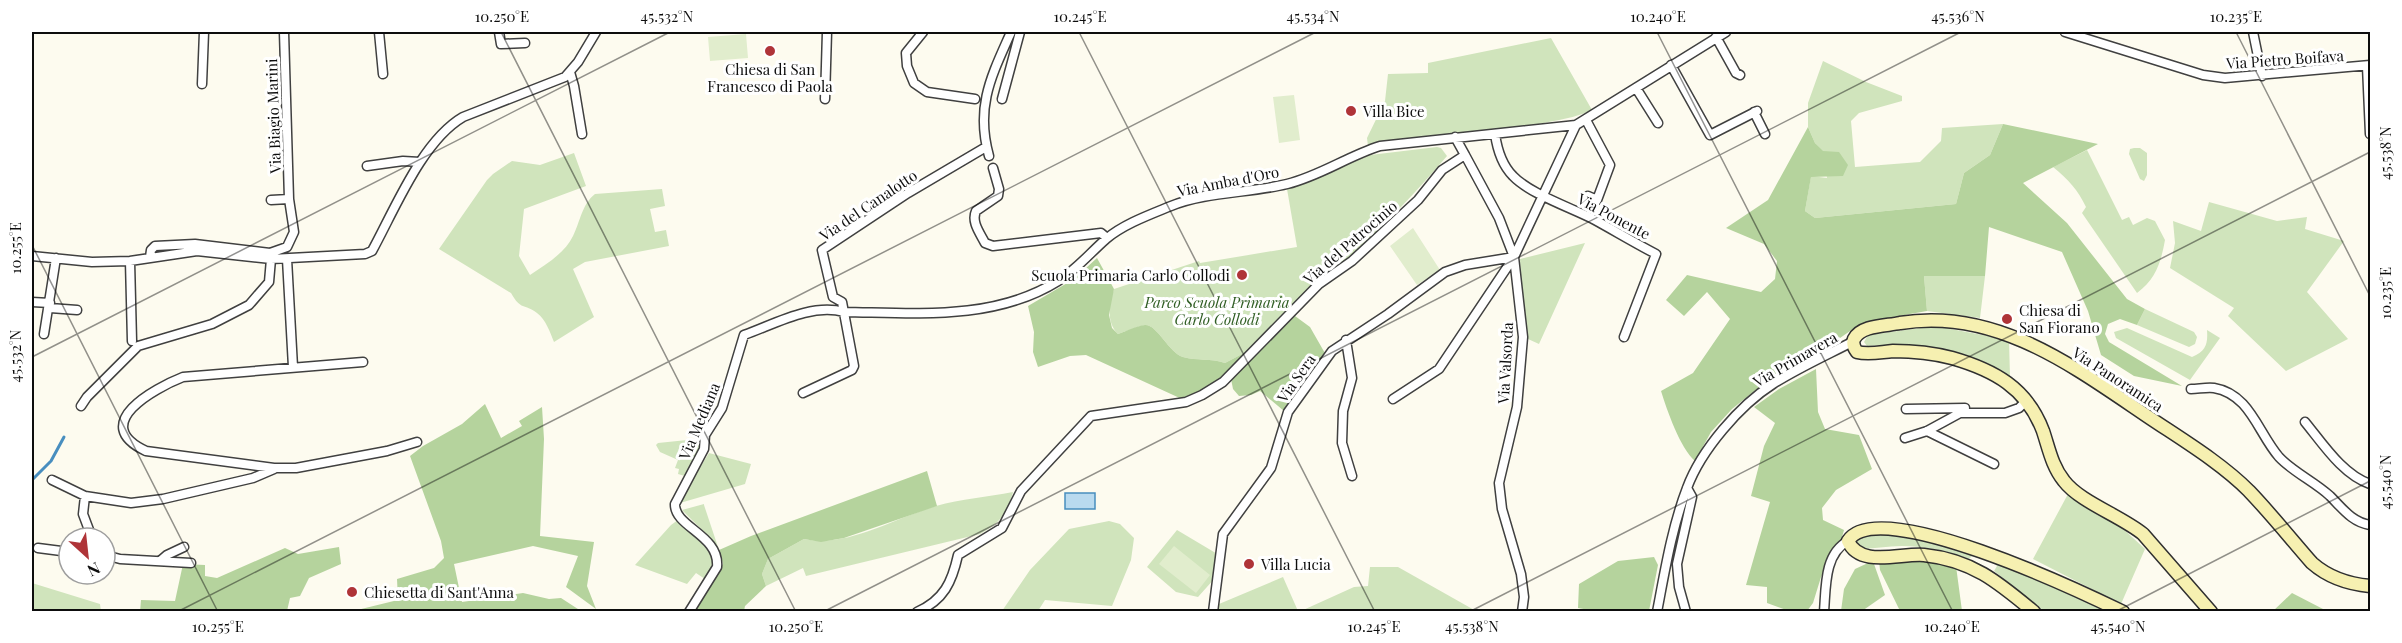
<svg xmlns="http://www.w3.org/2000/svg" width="2402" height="643" font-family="'Playfair Display',serif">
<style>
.green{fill:#d0e4bc}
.forest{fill:#b5d39d}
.pitch{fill:#e1edcd}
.water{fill:#b9daef;stroke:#488ebf;stroke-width:1.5}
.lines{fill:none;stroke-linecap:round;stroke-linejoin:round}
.stream{stroke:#488ebf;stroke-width:3}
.street-casing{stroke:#404040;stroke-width:11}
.secondary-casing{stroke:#2f2f2f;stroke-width:15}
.street{stroke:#fff;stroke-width:8}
.secondary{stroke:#f6f0b1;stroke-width:12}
.ticks{fill:none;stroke:#0d0d0d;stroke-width:1.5;stroke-opacity:0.45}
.poi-dot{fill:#af3438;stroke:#fff;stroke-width:2}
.labels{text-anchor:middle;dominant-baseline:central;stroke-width:6;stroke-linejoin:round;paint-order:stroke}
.street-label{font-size:15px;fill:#0d0d0d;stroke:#fff}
.poi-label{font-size:15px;fill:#0d0d0d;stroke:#fff;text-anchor:start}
.park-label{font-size:15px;font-style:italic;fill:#305e24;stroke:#fff}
.neatline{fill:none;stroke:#0d0d0d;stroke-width:2}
.ticks-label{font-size:15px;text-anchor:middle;fill:#0d0d0d}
</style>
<rect width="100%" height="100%" fill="#fdfbef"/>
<!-- green -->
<path class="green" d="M1551,38L1592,110C1575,118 1557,120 1539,124C1482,134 1424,133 1368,146L1367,138L1385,101L1388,74L1428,73V63Z
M1823,61L1866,82L1902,96V101L1859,113L1851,121L1855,167L1920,162L1941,141L1942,128L2003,124L1990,155L1964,173L1956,204L1815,218L1805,211L1811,176L1827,178L1823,152L1815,143L1808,127V103Z
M1437,147L1441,148L1447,156C1386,228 1316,290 1246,354H1242L1225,363C1211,358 1197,361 1183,357C1169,353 1157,324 1145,325C1136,327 1127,331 1118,334C1106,322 1109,304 1114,289L1199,261L1200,263L1297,247L1287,189L1370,155Z
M2134,148H2140L2147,153V175L2144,181L2140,179L2129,154L2130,149Z
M2087,150L2122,220L2129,217L2133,225L2147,218L2155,221L2165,240C2161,262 2156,279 2137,293L2082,213L2086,207C2078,190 2068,179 2053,167Z
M574,153L586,186L524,209L519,256L530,275C545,265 565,253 573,236C580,222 582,204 595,194L662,189L665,206L650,209L655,232L666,230L669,246L585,262L573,269L594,317L554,342C550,332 546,320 537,313C524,303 521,311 511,293L439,249L487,180L493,174L512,161L540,165Z
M2209,202L2277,221L2307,217L2305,229L2344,241L2307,292L2348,339L2286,371L2228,316L2234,308L2170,268L2175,243L2173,221L2201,231Z
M1585,243L1539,344L1528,339L1521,295L1520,259Z
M1924,276H1985L1980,318L1927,311Z
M2145,309L2194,332L2197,337L2195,344L2189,347L2137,325Z
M1935,326L2009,340L2010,377C1966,350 1918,342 1867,346L1864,342L1868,335Z
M2127,328L2192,357C2206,351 2208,344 2207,330L2220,338L2190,380L2116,338L2114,332Z
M697,439L701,441V446L685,476L678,474L679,469L675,468L678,460L660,452L656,445L658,443Z
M709,453L751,464L745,484L680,503L679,501Z
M1013,492C1007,514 1000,523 980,534L806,576L803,568L766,586L762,574L768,559L804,539C848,548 894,518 936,506C961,499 988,497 1013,492Z
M2068,494L2119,525L2145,549L2121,604L2033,559Z
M704,504V505L719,550L709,537L682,510Z
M678,520C688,529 717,549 714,563C713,568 708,574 705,579L696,573L687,584L635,565L671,525Z
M1109,521L1120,524L1134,538L1131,560L1112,606L1045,600L1038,611H1002L1030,570L1069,529Z
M1177,530L1219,555L1215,578L1198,597L1176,592L1147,567Z
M1871,534L1925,539L1975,553L1969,559C1947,551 1925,546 1902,546C1888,546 1873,549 1858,549L1855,540Z
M1996,562L2108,611H2044L1994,571L1997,566L1995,564Z
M1370,567H1398L1476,611H1301L1354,587L1368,586Z
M1283,577L1298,611L1216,612L1219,604Z
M32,583L100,604L101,611H32Z"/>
<!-- forest -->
<path class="forest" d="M2003,124L2098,144L2023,183L2067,223L2127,299L2145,309L2137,325L2120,319L2108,324L2105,334L2109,342L2182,386L2134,376L2101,355L2088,311L2062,252L1989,227L1985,276H1924L1927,311L1876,320L1853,329L1814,356L1773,376L1732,409L1711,432L1695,461C1680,448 1667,410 1661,391L1693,373L1730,319L1707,292L1684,316L1666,300L1687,275L1761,292L1775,279L1777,261L1764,244L1726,228L1768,200L1808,127L1815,143L1823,151L1839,152L1848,165L1843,176L1811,177L1805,211L1815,218L1956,204L1964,173L1990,155Z
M1097,258L1114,289L1109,315L1112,328L1118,334C1127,331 1136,326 1145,325C1157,324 1169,353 1183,357C1197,361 1211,358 1225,363L1242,354H1246L1216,384L1184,400L1086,355L1070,356L1038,367L1033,352L1034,332L1028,306L1074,279Z
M1295,316L1310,327L1326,355L1284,411L1260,391L1251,395L1239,396L1233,389L1231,379Z
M1816,369L1818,412L1825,429L1859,435L1872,469L1836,490L1822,508L1823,520L1844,530L1842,537L1821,577L1813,603L1807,611H1789L1767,603V587L1746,585L1770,502L1751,496L1764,446L1775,423L1754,407L1779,389Z
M485,404L501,438L522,426L519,421L542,407L544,439L540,536L594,542L587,586L596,609L566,587L578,556L533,546L454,564L462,602L523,593L549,599L561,598L581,611H353L398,600L397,579L434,568L444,558L441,541L410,456L423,446L462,424Z
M927,471L937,506L844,538L821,542L804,539L768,559L762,574L766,586L745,606L744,611L688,612L723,564L719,550L751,536Z
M339,547L341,564L309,578L300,596L290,598L287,611L140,612L141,600L175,601L183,564L205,565V576L217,578L285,548L298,554Z
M1654,557L1658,565L1649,611L1600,612L1578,608L1579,584L1618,561Z
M1879,561H1927L1956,566L1962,611H1900L1880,570Z
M1868,563L1874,564L1885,595L1862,611H1841L1844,589L1855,569Z
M2292,593L2323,609L2345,611H2273Z"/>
<!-- pitch -->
<path class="pitch" d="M746,34L748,58L710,61L708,37Z
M1294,95L1300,140L1279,143L1273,97Z
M1413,228L1440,270L1417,285L1390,246Z
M1174,546L1210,575L1196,593L1159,564Z"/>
<!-- water -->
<path class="water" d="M1065,493H1095V509H1065Z"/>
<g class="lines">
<!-- stream -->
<path class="stream" d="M32,480L51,461L64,437"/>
<!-- street casing -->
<g class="street-casing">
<path id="street" d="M379,32L383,74
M499,32L501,44L525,43
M923,32L906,53L907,66L914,83L927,92L975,99
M2065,32L2203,75L2225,78L2370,65
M2253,32L2262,76
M1716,37L1736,73L1740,75
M1671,65L1710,135L1757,111
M2367,66L2370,134
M570,72L574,86L582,134
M202,84L204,32
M1636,88L1658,123
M825,99L827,32
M1002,99L1020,32
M1754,112L1765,134
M1586,120L1610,165L1597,200L1588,196
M1495,134C1497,148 1502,165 1513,176C1530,194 1572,208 1595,220C1615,231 1635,243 1656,254L1624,337
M1465,155L1499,218L1514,257L1523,337L1517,407L1499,483L1502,509L1521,574L1524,597L1522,612
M989,156C975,106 992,75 1011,32
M367,166L403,161L420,162
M993,168L999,189L998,196L976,211C971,222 980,233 985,243L993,246L1101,233L1107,238
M271,200L289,199
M32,256L92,262L130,261L197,251L271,259
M150,257L151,250L155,246L195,244L270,253L287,247L294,232L289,199L284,32
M287,259L293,367
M130,261L132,341
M32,302L50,303
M50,308L77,310
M44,334L56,258
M1346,340L1352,378L1343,411L1342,443L1352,476
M363,362L183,377C155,388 88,424 146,451L274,468H296L387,451L417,442
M2191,389C2198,389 2207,387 2214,388C2250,394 2258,433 2279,457C2293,472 2315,482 2330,496C2343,509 2352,522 2370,525
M803,393L852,370L854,366L842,302L833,297L822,250L908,193L986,147
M1393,399L1439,369L1514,257L1576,125
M81,406L87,397L138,346L212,324L249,305L269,282L271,259L365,254L372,251C395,209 422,141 463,117L565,77L578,62L596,32
M1906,409L1965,408
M2305,422C2323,444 2343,475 2370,484
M1927,431L1994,464
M1905,438L1927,431L1960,413H2005L2019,408L2027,400
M52,480L85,496L131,503L163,499L253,478L274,469
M85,496L83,514L92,538
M38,548L69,552
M105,555L120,559L191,563
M160,561L167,555L184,547
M689,612L717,567C720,535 674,527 675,504L704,449L705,435L722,408L744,335C775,324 811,303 844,312C916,313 994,321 1058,281C1076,270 1090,253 1106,239C1124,224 1149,215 1171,206C1204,192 1251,193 1287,184C1320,176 1348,156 1380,146L1576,125L1726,32
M917,612C944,600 952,582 958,555L1002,528L1021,491L1091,416L1186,402L1202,395L1223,382L1319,284L1352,261L1418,200L1442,170L1465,155L1455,137
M1213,612L1223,534L1271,468L1288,412L1332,351L1388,314L1445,272L1465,265L1514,257
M1657,612C1665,570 1672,527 1687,488C1701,450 1740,405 1773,384C1798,368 1827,355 1854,341
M1686,612L1679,587L1677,564L1692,497L1687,488
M1824,612C1826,587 1824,554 1848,541"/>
</g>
<!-- secondary casing -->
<g class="secondary-casing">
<path id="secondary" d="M2034,612C1998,582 1972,560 1924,555C1900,553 1860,568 1848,541C1877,494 2082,592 2123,612
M2211,612L2143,534C2121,516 2080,502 2064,481C2052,466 2049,449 2043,431C2027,388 1994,370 1952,358C1933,353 1912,351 1893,351C1880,352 1869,355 1857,352C1854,348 1852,344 1854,339C1861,325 1886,326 1900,323C1995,307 2073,366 2147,416C2181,439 2220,462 2249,491C2271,514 2291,539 2312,563C2329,578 2348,584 2370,586"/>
</g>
<!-- street -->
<use href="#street" class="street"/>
<!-- secondary -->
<use href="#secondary" class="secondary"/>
</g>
<!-- ticks -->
<path class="ticks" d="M501,32L796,612M1079,32L1375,612M1657,32L1953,612M2236,32L2370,296M32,245L218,612M32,357L670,32M177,612L1316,32M823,612L1961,32M1469,612L2370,152M2115,612L2370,481"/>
<!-- markers -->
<g class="poi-dot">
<circle cx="770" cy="51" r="6"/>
<circle cx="1351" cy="111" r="6"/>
<circle cx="1242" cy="275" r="6"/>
<circle cx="2007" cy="319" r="6"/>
<circle cx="1249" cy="564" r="6"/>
<circle cx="352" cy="592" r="6"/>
</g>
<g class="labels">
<!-- street labels -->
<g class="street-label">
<text transform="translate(2285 59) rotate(-4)">Via Pietro Boifava</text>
<text transform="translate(273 116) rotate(-92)">Via Biagio Marini</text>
<text transform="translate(1228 181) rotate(-11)">Via Amba d'Oro</text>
<text transform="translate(868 205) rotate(-34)">Via del Canalotto</text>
<text transform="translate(1614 216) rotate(28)">Via Ponente</text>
<text transform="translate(1350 242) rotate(-41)">Via del Patrocinio</text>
<text transform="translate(1795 359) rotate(-30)">Via Primavera</text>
<text transform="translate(1505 363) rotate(-87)">Via Valsorda</text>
<text transform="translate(1296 378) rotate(-55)">Via Sera</text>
<text transform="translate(2118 379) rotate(33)">Via Panoramica</text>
<text transform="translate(699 421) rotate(-67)">Via Mediana</text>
</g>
<!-- poi labels -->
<g class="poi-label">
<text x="770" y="69" text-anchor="middle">Chiesa di San<tspan x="770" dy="17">Francesco di Paola</tspan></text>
<text x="1363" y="111">Villa Bice</text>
<text x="1230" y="275" text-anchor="end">Scuola Primaria Carlo Collodi</text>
<text x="2019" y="310">Chiesa di<tspan x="2019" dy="17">San Fiorano</tspan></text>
<text x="1261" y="564">Villa Lucia</text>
<text x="364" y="592">Chiesetta di Sant'Anna</text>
</g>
<!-- park labels -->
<g class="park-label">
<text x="1217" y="302">Parco Scuola Primaria<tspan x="1217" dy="17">Carlo Collodi</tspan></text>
</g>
</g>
<!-- border -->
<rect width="2402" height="643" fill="none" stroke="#ffffff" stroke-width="66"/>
<!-- north arrow -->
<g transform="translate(87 556) rotate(153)"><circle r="28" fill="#ffffff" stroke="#9e9e9e" stroke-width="1.5"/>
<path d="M0-4.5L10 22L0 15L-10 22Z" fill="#af3438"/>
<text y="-9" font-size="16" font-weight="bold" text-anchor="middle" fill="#0d0d0d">N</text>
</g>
<rect x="33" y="33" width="2336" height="577" class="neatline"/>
<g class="ticks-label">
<text x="502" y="22">10.250°E</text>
<text x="667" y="22">45.532°N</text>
<text x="1080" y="22">10.245°E</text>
<text x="1313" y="22">45.534°N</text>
<text x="1658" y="22">10.240°E</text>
<text x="1958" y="22">45.536°N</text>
<text x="2236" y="22">10.235°E</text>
<text transform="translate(2386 153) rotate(-90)" y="5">45.538°N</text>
<text transform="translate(16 248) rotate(-90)" y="5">10.255°E</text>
<text transform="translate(2386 293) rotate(-90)" y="5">10.235°E</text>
<text transform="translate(16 356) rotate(-90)" y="5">45.532°N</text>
<text transform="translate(2386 482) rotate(-90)" y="5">45.540°N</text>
<text x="218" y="632">10.255°E</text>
<text x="796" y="632">10.250°E</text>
<text x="1374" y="632">10.245°E</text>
<text x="1472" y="632">45.538°N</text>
<text x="1952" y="632">10.240°E</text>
<text x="2118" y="632">45.540°N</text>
</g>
</svg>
